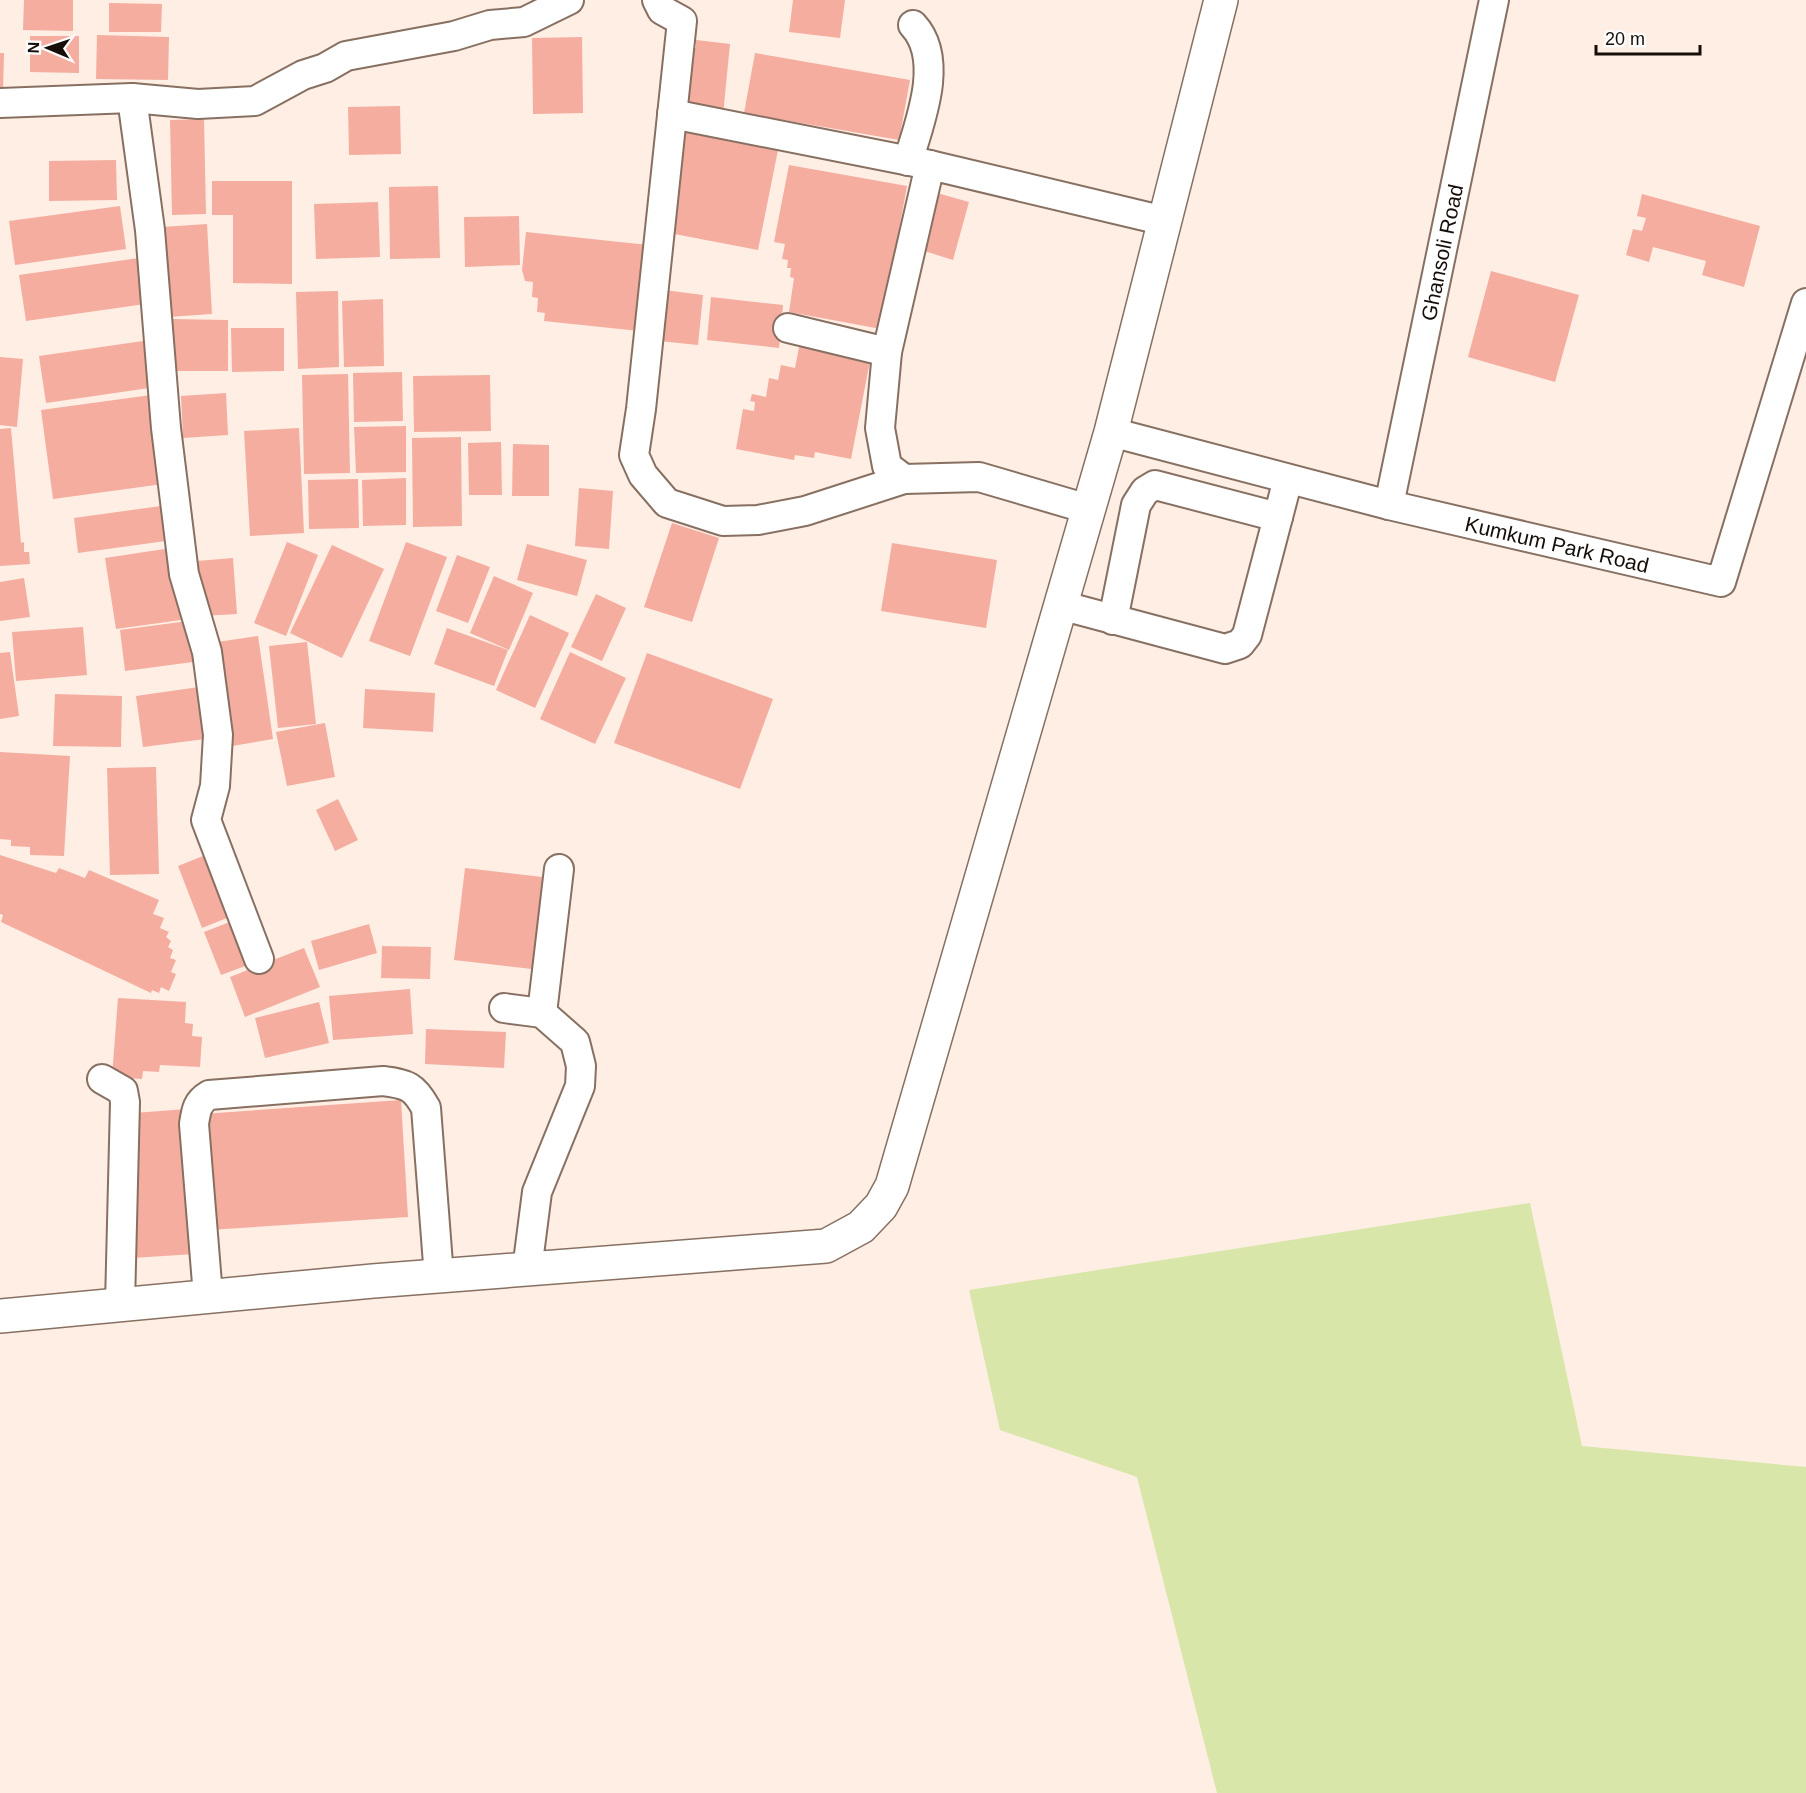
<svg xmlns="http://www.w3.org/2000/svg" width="1806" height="1793" font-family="Helvetica,sans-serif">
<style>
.green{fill:#d8e6a9}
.building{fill:#f5ada0}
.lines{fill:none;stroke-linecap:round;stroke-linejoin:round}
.street-casing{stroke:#877061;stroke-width:32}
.secondary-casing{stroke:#877061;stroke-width:36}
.street{stroke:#fff;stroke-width:28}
.secondary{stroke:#fff;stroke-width:33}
.labels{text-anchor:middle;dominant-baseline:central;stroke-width:4.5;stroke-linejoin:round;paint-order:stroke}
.street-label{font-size:21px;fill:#160e08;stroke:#fefefe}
</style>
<rect width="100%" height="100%" fill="#feeee4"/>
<!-- green -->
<path class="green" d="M1530,1203L1582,1446L1806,1467V1793H1217L1137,1477L1000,1430L969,1290Z"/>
<!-- building -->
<path class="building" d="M24,0H73V31L23,30Z
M793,0H845L840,38L789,32Z
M109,3L162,4L161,32H109Z
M97,35L169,37L168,80L96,79Z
M30,36H79V73L30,72Z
M582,37L583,113L533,114L532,38Z
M696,40L730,44L723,115L687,112L690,78H688L684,46L696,48Z
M0,53H4L3,91H0Z
M755,53L910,80L899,140L744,113Z
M400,106L401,154L349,155L348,107Z
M204,119L206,214L172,215L170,120Z
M685,131L778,150L758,250L664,232Z
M116,160L117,200L49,201V161Z
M789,165L907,186L881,329L789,312L794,278L790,277L791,268H787L788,260L782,259L785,244L774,242Z
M212,181H292V284L233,283V215H212Z
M438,186L440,258L390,259L389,187Z
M937,193L969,202L953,260L921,250Z
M1642,194L1760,226L1744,287L1702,275L1706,261L1653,247L1649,262L1626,255L1633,229L1642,231L1646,218L1637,216Z
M378,202L380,257L316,259L314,204Z
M120,206L126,249L15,265L9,221Z
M519,216L520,265L465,267L464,217Z
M207,224L212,314L168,317L162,227Z
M526,232L648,245L639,331L544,321L545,313L537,312L538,298L532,297L533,282L525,281L522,270Z
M139,258L145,304L26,321L19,275Z
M1491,271L1579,295L1555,382L1468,357Z
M664,290L703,295L698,345L659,341Z
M338,291L339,367L298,369L296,292Z
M711,297L783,305L779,348L707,340Z
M383,299L384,366L344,367L342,301Z
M172,319L228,320V371H172Z
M231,328H284V371L232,372Z
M143,341L149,388L46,403L39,356Z
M800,342L871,356L851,459L815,452L814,458L795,455L794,460L736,449L743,409L754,411L755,402L750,401L752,394L766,397L769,378L778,380L781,365L795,368Z
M0,357L23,359L17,427L0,425Z
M402,372L403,421L354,422L353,373Z
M348,374L350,473L304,474L302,375Z
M490,375L491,431L414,432L413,376Z
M226,393L228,435L183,438L181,396Z
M151,395L163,484L53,499L41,410Z
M406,426V472L356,473L354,427Z
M11,428L21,543L24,542V552H29L30,564L0,566V429Z
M299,428L304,533L250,536L244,431Z
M461,437L462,526L413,527L412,438Z
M501,442L502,495H469L468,443Z
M513,444L549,445V496H512Z
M406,478V525L363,526L362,480Z
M358,479L359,528L309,529L308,480Z
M579,488L613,491L609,549L575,546Z
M168,505L173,540L78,553L74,518Z
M672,523L719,538L692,622L644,607Z
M287,542L318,555L286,636L254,623Z
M406,542L447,557L410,656L369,641Z
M892,543L997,560L986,628L881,611Z
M527,544L587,560L577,596L517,580Z
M332,545L384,569L342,658L290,633Z
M171,548L181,620L116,629L105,558Z
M457,555L490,567L468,623L436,611Z
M233,558L237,614L201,616L197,561Z
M494,576L533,593L509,650L470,633Z
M24,578L30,617L0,621V582Z
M596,594L626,608L602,661L571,647Z
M530,615L569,633L535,708L496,690Z
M188,621L193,662L125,671L120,630Z
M83,627L87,675L16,681L12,632Z
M447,628L508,650L494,686L434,664Z
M258,636L273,739L226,747L211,643Z
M307,642L316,724L278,728L269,646Z
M10,652L19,716L0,719V653Z
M570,652L626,678L595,744L540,719Z
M647,653L773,699L740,789L614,743Z
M206,686L213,738L143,747L136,696Z
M365,689L435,693L433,732L363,728Z
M55,694L122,696L121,747L53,746Z
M325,723L335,777L287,786L276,732Z
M0,752L70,756L64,856L30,855V847L11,846V840L0,839Z
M156,767L159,874L110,875L107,768Z
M338,799L358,840L335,851L316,810Z
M213,852L237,914L202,928L178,866Z
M0,855L56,873L59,868L85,878L89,870L159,900L153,914L164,918L160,928L169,932L166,937L171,941L168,947L173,950L170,958L176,960L171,972L176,974L169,991L161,987L159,993L152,990L151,993L1,922L3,915L0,914Z
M465,868L551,878L540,970L454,960Z
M240,918L256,962L221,975L204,932Z
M369,924L377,953L319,970L311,941Z
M382,946L431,947L430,979L381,978Z
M304,948L320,987L245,1017L230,977Z
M410,989L413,1034L333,1040L329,996Z
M118,998L186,1002L185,1023L193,1024L192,1036L202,1037L200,1067L160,1065L159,1072L143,1071L142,1079L112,1077Z
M319,1002L329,1043L265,1058L255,1018Z
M426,1029L506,1032L504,1068L425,1064Z
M401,1100L408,1217L209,1230L202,1114Z
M187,1109L195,1254L132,1258L134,1113Z"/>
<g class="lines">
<!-- street casing -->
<g class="street-casing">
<g id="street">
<path d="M657,0L662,10L682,21L641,409L634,455L643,475L667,503L723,521L758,520L805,511L904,479L979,477L1088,509"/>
<path d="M132,98L150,230L166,428L184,574L207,652L218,735L215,786L206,820L259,959"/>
<path d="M0,103L132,98L198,104L255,101L303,75L325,68L346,56L454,36L490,25L524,22L569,0"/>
<path d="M672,114L930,165"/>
<path d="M908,161C920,122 945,59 913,25"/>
<path d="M788,328L887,352"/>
<path id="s1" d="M1111,432L1389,505L1721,582L1806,303"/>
<path d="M904,479L887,466L880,428L887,352L930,165L1165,221"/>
<path id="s2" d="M1389,505L1494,0"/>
<path d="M1060,605L1225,649L1240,644L1247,635L1288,479"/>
<path d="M1113,620L1136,505L1145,491L1155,485L1278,517"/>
<path d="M504,1008L542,1013L575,1042L581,1066L580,1086L537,1192L527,1270"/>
<path d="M542,1013L559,869"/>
<path d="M102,1079L123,1091L125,1102L120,1304"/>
<path d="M208,1296L194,1124C196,1111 197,1102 209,1095L383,1081C407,1084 414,1086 426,1108L439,1277"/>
</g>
</g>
<!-- secondary casing -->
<g class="secondary-casing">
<path id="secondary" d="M0,1316L373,1281L826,1246L861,1227L881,1206L892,1186L1111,432L1221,0"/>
</g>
<!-- street -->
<use href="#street" class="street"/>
<!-- secondary -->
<use href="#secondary" class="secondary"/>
</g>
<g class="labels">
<!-- street labels -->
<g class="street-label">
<text stroke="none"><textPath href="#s2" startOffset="258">Ghansoli Road</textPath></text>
<text stroke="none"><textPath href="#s1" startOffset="460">Kumkum Park Road</textPath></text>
</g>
</g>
<!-- north arrow -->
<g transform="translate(48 48) rotate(272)" stroke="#fefefe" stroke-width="4.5" paint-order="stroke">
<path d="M0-4.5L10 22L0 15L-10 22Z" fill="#160e08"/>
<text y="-9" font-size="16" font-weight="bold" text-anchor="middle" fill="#160e08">N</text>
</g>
<!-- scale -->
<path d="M1596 45v9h104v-9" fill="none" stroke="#160e08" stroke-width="3"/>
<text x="1605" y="45" font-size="18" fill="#160e08" stroke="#fefefe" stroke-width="4.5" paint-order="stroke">20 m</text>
</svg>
